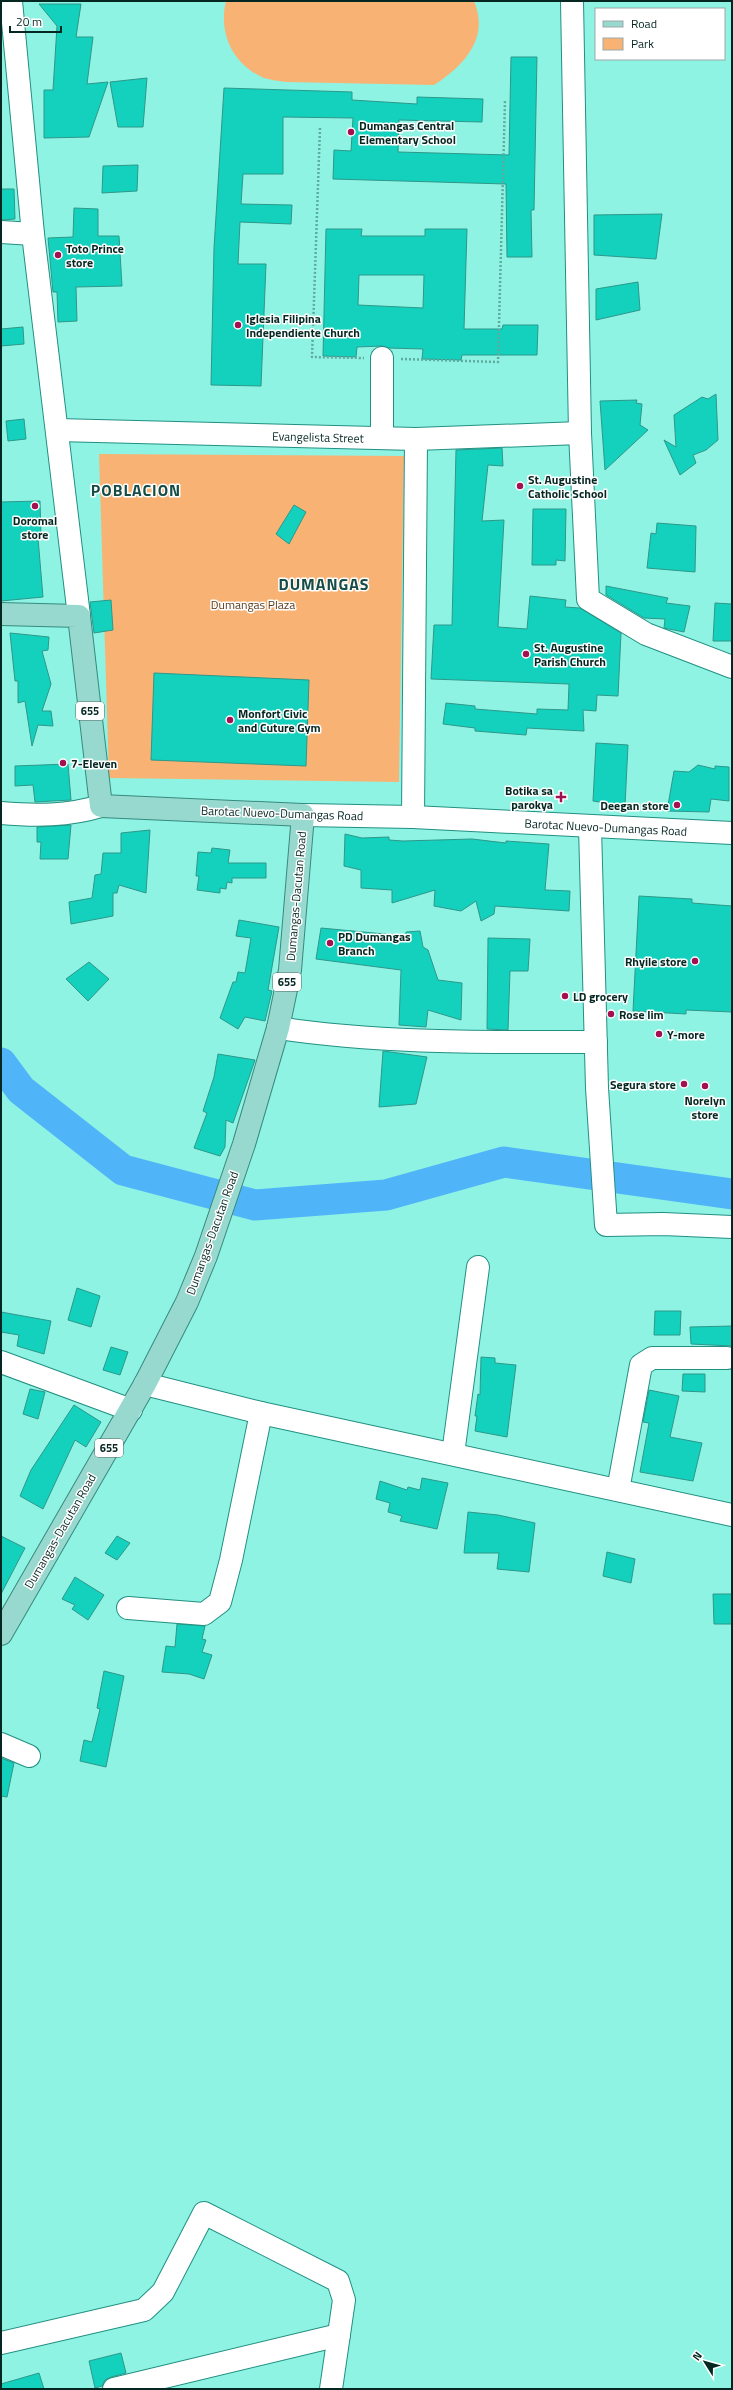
<svg xmlns="http://www.w3.org/2000/svg" width="733" height="2390" font-family="'Titillium Web',sans-serif">
<style>
.green{fill:#f8b374}
.lines{fill:none;stroke-linecap:round;stroke-linejoin:round}
.river{stroke:#50b4f9;stroke-width:31}
.building{fill:#13d1bd;stroke:#2d988a;fill-rule:evenodd}
.minor-casing{stroke:#219082;stroke-width:24}
.major-casing{stroke:#368a7e;stroke-width:24}
.path{stroke:#5eab9f;stroke-width:2.5;stroke-dasharray:2 2;stroke-linecap:butt}
.minor{stroke:#fff;stroke-width:22}
.major{stroke:#97d9cf;stroke-width:22}
.poi-dot{fill:#a31052;stroke:#fff;stroke-width:1.5}
.labels{text-anchor:middle;dominant-baseline:central;stroke-width:3;stroke-linejoin:round;paint-order:stroke}
.shield{fill:#fff;stroke:#506864;stroke-width:1}
.shield-label{font-size:11px;font-weight:bold;fill:#052722}
.poi-label{font-size:12px;font-weight:bold;fill:#052722;stroke:#fff;text-anchor:start}
.street-label{font-size:12px;fill:#052722;stroke:#fff}
.park-label{font-size:12px;fill:#5a3918;stroke:#fff}
.district-label{font-size:16px;font-weight:bold;letter-spacing:1px;fill:#154d46;stroke:#fff}
</style>
<rect width="100%" height="100%" fill="#8ff3e3"/>
<!-- green -->
<path class="green" d="M226,1H474C490,39 463,66 434,85L286,82C279,81 271,80 264,78C233,65 218,33 226,1Z
M99,454L404,456L399,782L109,778Z"/>
<g class="lines">
<!-- river -->
<path class="river" d="M1,1063L21,1090L123,1170L255,1205L386,1195L504,1162L732,1194"/>
</g>
<!-- building -->
<path class="building" d="M39,4H81L76,37H93L87,84L108,82L89,137L44,138V90H53L57,26Z
M511,57H537L534,210H531L532,257H507L506,184L333,179L334,150L351,151L353,118L283,117V174H243L241,204L292,205L291,224L240,222L238,264H266L261,386L211,385L214,248L224,88L352,92V100L417,104V97L483,99L482,122L399,120L398,152L509,155Z
M147,78L143,127H118L110,82Z
M138,165L137,191L102,193L103,166Z
M1,189H14L15,219L1,220Z
M74,208L98,209V236H119L122,286L76,287L77,321L58,322L57,292H53L48,238L73,237Z
M662,214L656,259L594,255V215Z
M326,229H362L361,236H425V229H467L464,329H502L503,325H538L537,355H462L461,360L422,359L423,349L389,348L382,346L357,347L356,357L323,356ZM359,275H424L423,308L358,305Z
M638,282L640,310L596,320V289Z
M23,327L24,344L1,346V329Z
M716,394L718,440L706,450L693,455L696,463L680,475L664,440L676,447L674,415L702,397L708,399Z
M637,400L636,403L642,404L640,425L648,430L605,470L600,401Z
M24,419L26,439L8,441L6,421Z
M502,448L503,466L488,465L482,521L504,520L498,627L527,629L530,596L566,600L565,607L580,608L621,633L618,696L597,695L596,711L583,710L584,731L527,728L526,735L475,731V728L443,724L446,703L475,706V709L537,714V709L568,710L569,684L431,679L434,625H452L456,450Z
M40,501L41,538H38L43,597L1,601V502Z
M294,505L306,512L289,544L276,534Z
M533,509H566L565,561L556,560V565H532Z
M657,523L696,526L695,572L647,568L651,533L656,534Z
M606,586L668,598L666,603L690,606L684,632L664,628L665,619L644,618L606,595Z
M111,600L113,630L94,633L90,602Z
M715,603L732,604V641H713Z
M10,633L49,637L48,650L42,651L51,684L42,711H51L53,726L38,725L32,746L25,701L18,703V681H15Z
M154,673L309,680L306,766L151,760Z
M596,743L628,745L625,806L593,801Z
M68,764L71,800L35,802L33,785L15,786V766Z
M698,765L715,769V766L729,767V801L711,799L709,812L667,811L674,771L689,772Z
M71,825L68,859H40L41,842H37V827Z
M150,830L146,893L119,885L117,893H113V916L71,924L69,902L92,898L95,875L101,874L103,853H121V833Z
M345,834L362,838L389,837V840L403,841L472,839L506,843V841L549,844L545,890L570,891L569,911L495,906L494,914L481,921L476,901L461,911L434,906L435,890L392,903V890L361,888V870L344,866Z
M212,848L230,850L228,863H266V878H232V883L227,882L226,889L220,888V893L197,890L199,876H196L198,852L211,853Z
M639,896L692,899V903L732,906V1012L686,1010V1014L633,1011Z
M239,920L279,927L268,990L272,991L265,1021L245,1017L238,1029L220,1018L233,982H236L238,972L245,973L251,938L236,936Z
M321,928L406,936V932L420,931L423,947L428,950L438,980L462,983L461,1020L428,1010L426,1027L399,1025L401,970L316,959Z
M488,938L530,939L528,971H510L508,1030L487,1029Z
M89,962L109,979L88,1001L66,979Z
M383,1051L427,1057L416,1104L379,1107Z
M218,1054L255,1060L233,1123L226,1120L225,1147L220,1156L194,1148L207,1113L203,1111L214,1077Z
M77,1288L100,1296L91,1327L68,1320Z
M655,1311H681L680,1335H654Z
M1,1312L51,1321L44,1354L17,1346L19,1335L1,1332Z
M732,1326V1346L691,1344L690,1327Z
M111,1347L128,1352L120,1375L103,1370Z
M481,1357L495,1358V1363L516,1365L507,1437L475,1431L477,1416H475L478,1394L480,1395Z
M683,1374H705V1392L682,1391Z
M30,1389L45,1392L38,1419L23,1414Z
M649,1390L679,1396L670,1437L702,1443L693,1481L640,1472L649,1423L643,1422Z
M74,1405L101,1422L86,1447L75,1440L43,1509L20,1496L31,1470Z
M422,1478L448,1483L437,1529L400,1521L402,1516L388,1512L390,1503L376,1499L380,1481L407,1490L408,1487L420,1490Z
M468,1512L498,1515L535,1523L529,1572L497,1569L499,1553H464Z
M1,1536L25,1548L1,1594Z
M117,1536L130,1543L117,1560L105,1553Z
M607,1552L635,1559L631,1583L603,1576Z
M75,1577L104,1595L88,1620L72,1609L75,1605L62,1599Z
M713,1594H732V1624H714Z
M177,1624L205,1626L202,1639L206,1640L202,1652L212,1655L204,1679L189,1674L162,1672L166,1646L175,1647Z
M104,1671L124,1676L106,1767L80,1761L84,1740L92,1742L100,1709L97,1708Z
M1,1758L14,1763L7,1797L1,1796Z
M121,2353L126,2373L111,2377L105,2380L102,2386L95,2388L89,2361Z
M39,2373L44,2389H1V2384Z"/>
<g class="lines">
<!-- minor casing -->
<g class="minor-casing">
<g id="minor">
<path d="M11,1L33,234L79,616"/>
<path d="M572,1L580,433L588,599L646,634L732,667"/>
<path d="M1,232L33,234"/>
<path d="M382,358V437"/>
<path id="s1" d="M57,430L416,439L580,433"/>
<path d="M1,813C36,816 68,816 101,806"/>
<path id="s2" d="M303,815L413,817L732,833"/>
<path d="M413,817L416,439"/>
<path d="M590,827L597,1088L606,1225L663,1224L732,1227"/>
<path d="M278,1028C383,1044 490,1042 596,1042"/>
<path d="M1,1362L131,1410"/>
<path d="M145,1384L261,1413L732,1515"/>
<path d="M453,1454L478,1267"/>
<path d="M618,1490L641,1365L652,1358H727"/>
<path d="M128,1608L204,1614L220,1602L231,1560L261,1413"/>
<path d="M1,1744L29,1756"/>
<path d="M1,2343L144,2310L163,2292L204,2213L338,2281L344,2300L331,2389"/>
<path d="M114,2389L339,2335"/>
</g>
</g>
<!-- major casing -->
<g class="major-casing">
<path id="major" d="M1,614L79,616L101,806L303,815L290,970L278,1028L244,1144L206,1256L187,1302L145,1384L1,1634"/>
</g>
<!-- path -->
<path class="path" d="M320,128L312,357L364,358
M401,359L498,362L505,101"/>
<!-- minor -->
<use href="#minor" class="minor"/>
<!-- major -->
<use href="#major" class="major"/>
</g>
<!-- markers -->
<g class="poi-dot">
<circle cx="351" cy="132" r="4"/>
<circle cx="58" cy="255" r="4"/>
<circle cx="238" cy="325" r="4"/>
<circle cx="520" cy="486" r="4"/>
<circle cx="35" cy="506" r="4"/>
<circle cx="526" cy="654" r="4"/>
<circle cx="230" cy="720" r="4"/>
<circle cx="63" cy="763" r="4"/>
<path d="M559 791h4v4h4v4h-4v4h-4v-4h-4v-4h4z"/>
<circle cx="677" cy="805" r="4"/>
<circle cx="330" cy="943" r="4"/>
<circle cx="695" cy="961" r="4"/>
<circle cx="565" cy="996" r="4"/>
<circle cx="611" cy="1014" r="4"/>
<circle cx="659" cy="1034" r="4"/>
<circle cx="684" cy="1084" r="4"/>
<circle cx="705" cy="1086" r="4"/>
</g>
<g class="labels">
<!-- shield labels -->
<g class="shield">
<rect x="76" y="702" width="28" height="18" rx="3"/>
<rect x="273" y="973" width="28" height="18" rx="3"/>
<rect x="95" y="1439" width="28" height="18" rx="3"/>
</g>
<g class="shield-label">
<text x="90" y="711">655</text>
<text x="287" y="982">655</text>
<text x="109" y="1448">655</text>
</g>
<!-- poi labels -->
<g class="poi-label">
<text x="359" y="125">Dumangas Central<tspan x="359" dy="14">Elementary School</tspan></text>
<text x="66" y="248">Toto Prince<tspan x="66" dy="14">store</tspan></text>
<text x="246" y="318">Iglesia Filipina<tspan x="246" dy="14">Independiente Church</tspan></text>
<text x="528" y="479">St. Augustine<tspan x="528" dy="14">Catholic School</tspan></text>
<text x="35" y="520" text-anchor="middle">Doromal<tspan x="35" dy="14">store</tspan></text>
<text x="534" y="647">St. Augustine<tspan x="534" dy="14">Parish Church</tspan></text>
<text x="238" y="713">Monfort Civic<tspan x="238" dy="14">and Cuture Gym</tspan></text>
<text x="71" y="763">7-Eleven</text>
<text x="553" y="790" text-anchor="end">Botika sa<tspan x="553" dy="14">parokya</tspan></text>
<text x="669" y="805" text-anchor="end">Deegan store</text>
<text x="338" y="936">PD Dumangas<tspan x="338" dy="14">Branch</tspan></text>
<text x="687" y="961" text-anchor="end">Rhyile store</text>
<text x="573" y="996">LD grocery</text>
<text x="619" y="1014">Rose lim</text>
<text x="667" y="1034">Y-more</text>
<text x="676" y="1084" text-anchor="end">Segura store</text>
<text x="705" y="1100" text-anchor="middle">Norelyn<tspan x="705" dy="14">store</tspan></text>
</g>
<!-- street labels -->
<g class="street-label">
<text stroke="none"><textPath href="#s1" startOffset="261">Evangelista Street</textPath></text>
<text transform="translate(282 813) rotate(2)">Barotac Nuevo-Dumangas Road</text>
<text stroke="none"><textPath href="#s2" startOffset="303">Barotac Nuevo-Dumangas Road</textPath></text>
<text transform="translate(296 896) rotate(-85)">Dumangas-Dacutan Road</text>
<text transform="translate(212 1233) rotate(-70)">Dumangas-Dacutan Road</text>
<text transform="translate(60 1531) rotate(-60)">Dumangas-Dacutan Road</text>
</g>
<!-- park labels -->
<g class="park-label">
<text x="253" y="604">Dumangas Plaza</text>
</g>
<!-- district labels -->
<g class="district-label">
<text x="136" y="490">POBLACION</text>
<text x="324" y="584">DUMANGAS</text>
</g>
</g>
<!-- border -->
<rect width="733" height="2390" fill="none" stroke="#052722" stroke-width="4"/>
<!-- legend -->
<rect x="595" y="8" width="130" height="52" fill="#ffffff" stroke="#9ba9a7"/>
<rect x="603" y="21" width="20" height="6" fill="#97d9cf" stroke="#9ba9a7"/>
<text x="631" y="28" font-size="12" fill="#052722">Road</text>
<rect x="603" y="38" width="20" height="12" fill="#f8b374" stroke="#9ba9a7"/>
<text x="631" y="48" font-size="12" fill="#052722">Park</text>
<!-- north arrow -->
<g transform="translate(705 2362) rotate(307)" stroke="#ffffff" stroke-width="3" paint-order="stroke">
<path d="M0-3L7 15L0 10L-7 15Z" fill="#052722"/>
<text y="-6" font-size="11" font-weight="bold" text-anchor="middle" fill="#052722">N</text>
</g>
<!-- scale -->
<path d="M10 26v6h51v-6" fill="none" stroke="#052722" stroke-width="2"/>
<text x="16" y="26" font-size="12" fill="#052722" stroke="#ffffff" stroke-width="3" paint-order="stroke">20 m</text>
</svg>
